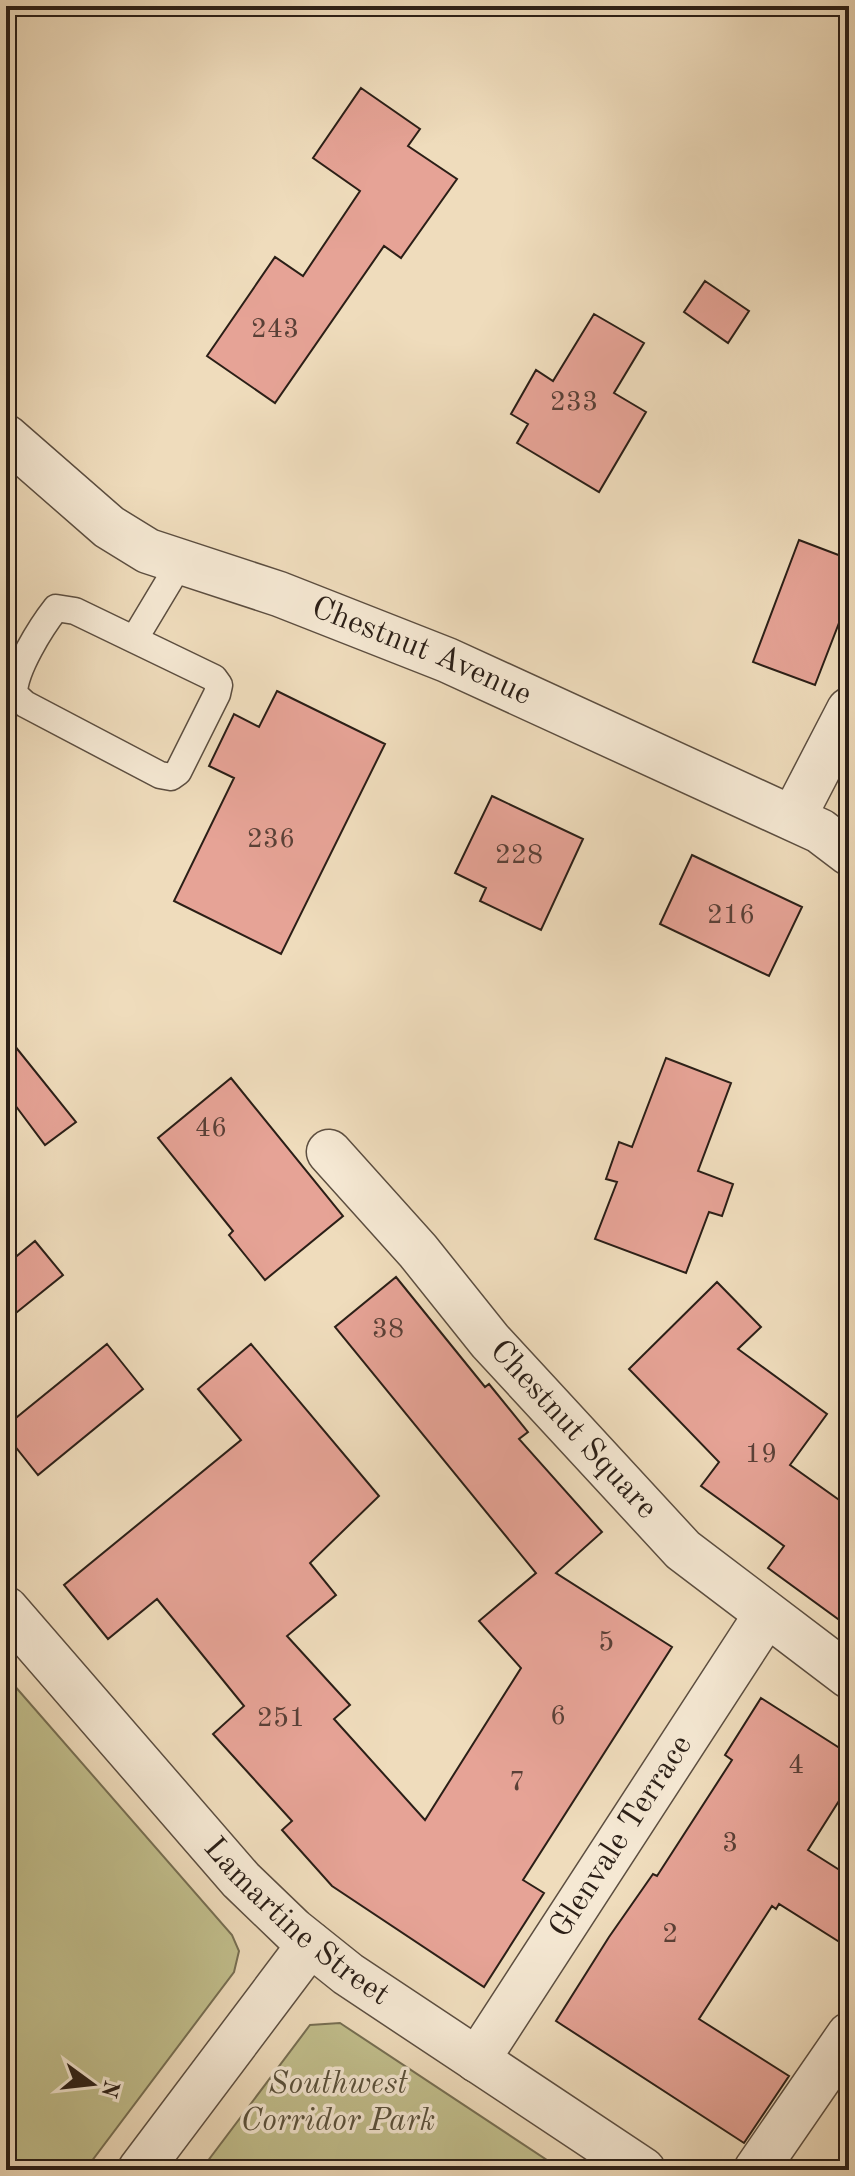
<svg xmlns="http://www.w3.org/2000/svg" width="855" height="2176" font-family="'Old Standard TT',serif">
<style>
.green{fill:#c1be8c;stroke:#766e52;stroke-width:2}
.building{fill:#e6a396;stroke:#2b1f17;stroke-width:2}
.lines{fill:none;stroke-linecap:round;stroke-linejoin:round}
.service-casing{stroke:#5c4e40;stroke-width:29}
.minor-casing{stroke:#5c4e40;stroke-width:47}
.tertiary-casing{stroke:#5c4e40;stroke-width:47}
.service{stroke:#f5e8d3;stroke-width:26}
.minor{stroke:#f5e8d3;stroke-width:44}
.tertiary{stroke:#f5e8d3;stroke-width:44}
.labels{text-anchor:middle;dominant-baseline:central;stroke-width:7;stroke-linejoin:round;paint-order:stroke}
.number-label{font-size:28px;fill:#5a4037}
.street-label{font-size:32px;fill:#2b1f17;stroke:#f5e8d3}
.park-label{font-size:32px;font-style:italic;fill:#584f3a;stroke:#f5e8d3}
</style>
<rect width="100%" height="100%" fill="#efdcbc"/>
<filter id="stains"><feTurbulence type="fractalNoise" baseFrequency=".0025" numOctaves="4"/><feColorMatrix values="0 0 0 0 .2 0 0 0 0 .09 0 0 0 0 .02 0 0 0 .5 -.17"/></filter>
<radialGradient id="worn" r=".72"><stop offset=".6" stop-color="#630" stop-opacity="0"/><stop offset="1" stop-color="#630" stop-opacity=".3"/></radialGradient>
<!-- green -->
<path class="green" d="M6,1676L232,1935L239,1951L234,1972L85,2170H6Z
M340,2023L562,2170H201L310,2025Z"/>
<!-- building -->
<path class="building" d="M361,88L420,129L408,146L457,179L401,258L384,246L275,403L207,356L275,257L303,276L360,191L313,158Z
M705,281L749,311L728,343L684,312Z
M594,314L644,343L614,393L646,412L599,492L517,443L528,424L511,414L536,370L553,381Z
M799,540L849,559V597L815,685L753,662Z
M277,691L385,744L281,954L174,901L234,778L209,766L234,714L259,727Z
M492,796L583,839L541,930L480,901L486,888L455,873Z
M692,855L802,907L769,976L660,924Z
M6,1035L76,1122L45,1145L6,1093Z
M666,1058L731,1083L698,1171L733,1184L722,1216L709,1212L686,1273L595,1239L617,1182L606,1179L619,1142L632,1147Z
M231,1078L343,1216L265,1280L229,1235L233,1231L158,1138Z
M35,1241L63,1275L6,1321V1265Z
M396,1277L485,1387L489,1384L528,1432L519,1439L602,1532L556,1573L672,1647L523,1880L544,1893L484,1987L332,1886L282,1830L292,1821L213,1734L244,1706L157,1599L108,1639L64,1585L241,1440L198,1389L251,1344L379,1496L310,1563L336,1595L287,1636L350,1705L334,1719L425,1820L521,1668L479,1621L536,1573L335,1327Z
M717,1282L761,1327L738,1349L827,1414L790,1465L849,1507V1627L768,1568L784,1546L701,1486L719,1462L629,1369Z
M107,1344L143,1389L38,1475L6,1435V1426Z
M761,1698L849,1754V1785L808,1850L849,1876V1948L779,1904L776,1909L772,1906L699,2019L789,2076L744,2143L556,2021L609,1937L653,1874L657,1876L732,1760L725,1755Z"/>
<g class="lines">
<!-- service casing -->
<g class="service-casing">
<path id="service" d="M56,608L75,611L214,678L219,685L217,694L178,772L171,777L160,775L25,704L14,694C14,670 41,627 56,608Z
M135,638L180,563"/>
</g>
<!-- minor casing -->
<g class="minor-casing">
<g id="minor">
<path id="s1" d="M6,437L109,527L148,551L279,594L447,660L820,831L849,853"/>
<path d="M793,818L849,710"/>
<path id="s2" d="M329,1152L418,1251L490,1341L683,1550L849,1676"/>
<path id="s3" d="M477,2060L766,1615"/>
<path d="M140,2170L310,1944"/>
<path d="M756,2170L849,2035"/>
</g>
</g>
<!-- tertiary casing -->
<g class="tertiary-casing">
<g id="tertiary">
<path id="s4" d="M6,1609L241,1880L293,1930L348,1974L643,2170"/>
</g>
</g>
<!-- service -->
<use href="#service" class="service"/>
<!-- minor -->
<use href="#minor" class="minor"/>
<!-- tertiary -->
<use href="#tertiary" class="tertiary"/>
</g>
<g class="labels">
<!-- number labels -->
<g class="number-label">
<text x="275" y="330">243</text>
<text x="574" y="403">233</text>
<text x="271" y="840">236</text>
<text x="519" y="856">228</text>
<text x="731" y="916">216</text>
<text x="211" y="1129">46</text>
<text x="388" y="1330">38</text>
<text x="761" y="1455">19</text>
<text x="606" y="1643">5</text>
<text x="558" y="1717">6</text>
<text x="281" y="1719">251</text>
<text x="796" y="1766">4</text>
<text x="517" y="1783">7</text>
<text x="730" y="1844">3</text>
<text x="670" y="1935">2</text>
</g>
<!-- street labels -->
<g class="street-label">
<text stroke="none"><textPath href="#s1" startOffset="474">Chestnut Avenue</textPath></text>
<text stroke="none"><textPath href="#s2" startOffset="370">Chestnut Square</textPath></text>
<text stroke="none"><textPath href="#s3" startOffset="266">Glenvale Terrace</textPath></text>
<text stroke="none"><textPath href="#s4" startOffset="428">Lamartine Street</textPath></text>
</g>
<!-- park labels -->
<g class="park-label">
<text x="338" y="2085">Southwest<tspan x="338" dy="37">Corridor Park</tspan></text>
</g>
</g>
<!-- margin -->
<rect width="855" height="2176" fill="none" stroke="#efdcbc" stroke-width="32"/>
<rect x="8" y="8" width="839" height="2160" fill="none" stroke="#2b1f17" stroke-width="4"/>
<rect x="16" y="16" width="823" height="2144" fill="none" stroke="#2b1f17" stroke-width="2"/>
<!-- north arrow -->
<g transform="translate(92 2084) rotate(105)" stroke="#f5e8d3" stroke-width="6" paint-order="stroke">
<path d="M0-6L14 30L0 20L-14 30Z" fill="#2b1f17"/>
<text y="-12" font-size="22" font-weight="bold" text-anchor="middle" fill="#2b1f17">N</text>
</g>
<rect width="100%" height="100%" filter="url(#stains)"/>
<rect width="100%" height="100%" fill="url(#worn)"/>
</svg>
